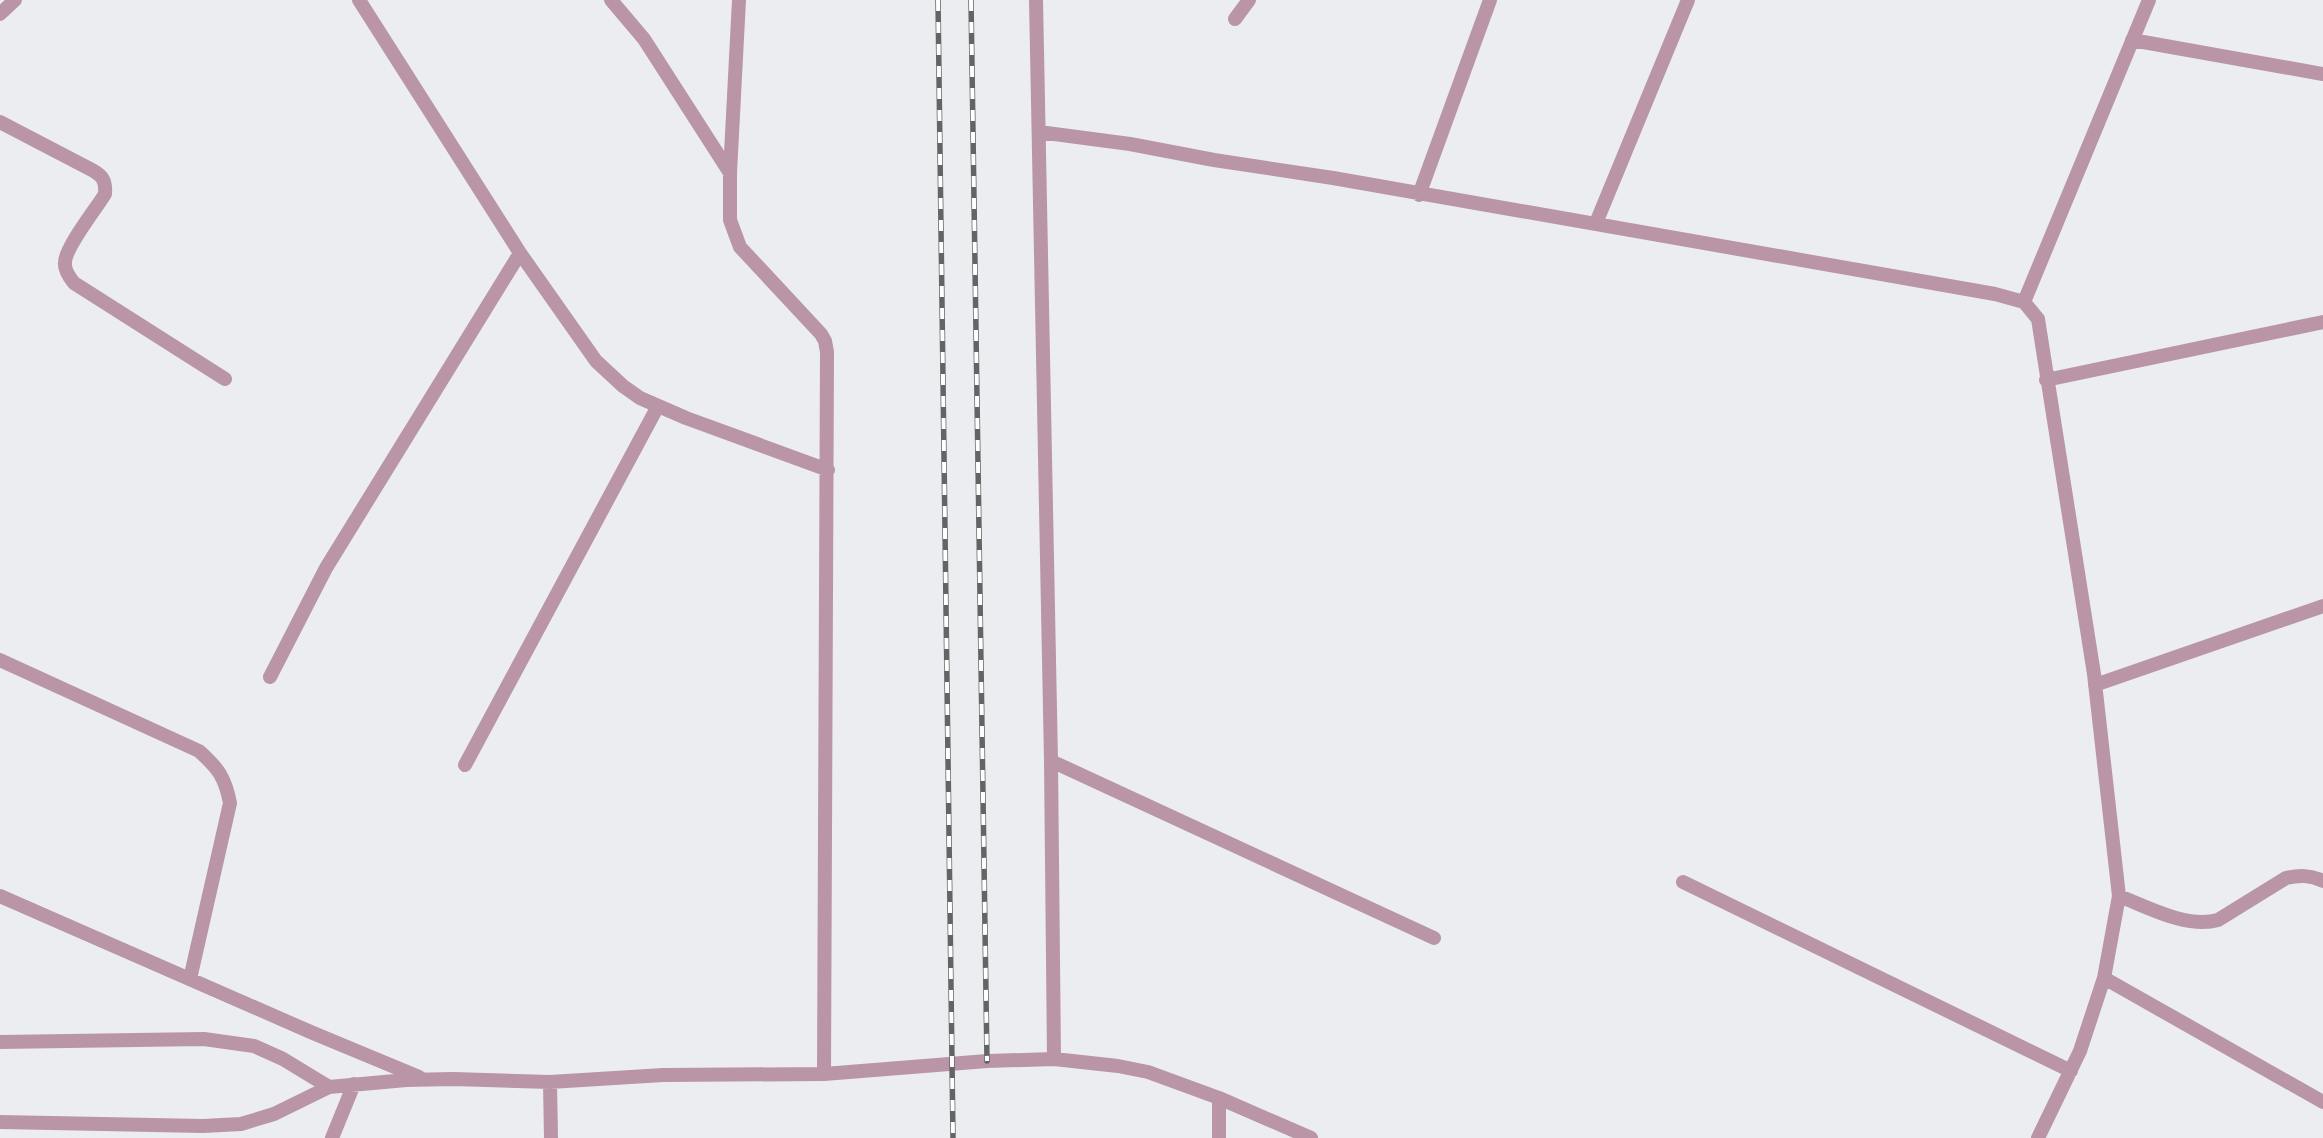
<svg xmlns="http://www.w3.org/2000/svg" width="2323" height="1138" font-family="Lato,sans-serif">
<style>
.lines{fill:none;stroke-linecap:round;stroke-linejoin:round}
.minor{stroke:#b995a7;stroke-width:14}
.rail-casing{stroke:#646466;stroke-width:5.5}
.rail{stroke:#fff;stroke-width:4;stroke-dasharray:11;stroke-linecap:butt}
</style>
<rect width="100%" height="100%" fill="#ecedf1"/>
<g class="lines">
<!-- minor -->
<path class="minor" d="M359,0L520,253L596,361L623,386L640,398L686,418L828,470
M611,0L644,39L730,173
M739,0L730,173V220L740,247L821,334L825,341L827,352L824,1074
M1036,0L1051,761L1054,1059
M0,14L15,0
M1235,19L1249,0
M2132,40L2323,74
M0,122L92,170C103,176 106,181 105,194C96,209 66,246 65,262C64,270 69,277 74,283L225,379
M1039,132L1130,144L1214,160L1333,178L1995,294L2024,302L2038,319L2094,674L2119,896L2104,978L2080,1051L2038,1138
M1419,195L1490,0
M1596,223L1688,0
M2024,302L2149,0
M2046,380L2323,322
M0,660L199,751C218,768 225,777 230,803L190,979
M270,677L326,568L520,253
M2095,685L2323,606
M1051,761L1434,938
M465,765L658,406
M1683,882L2071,1071
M0,896L313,1033L419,1077
M2119,896C2148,907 2187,929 2218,920L2286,878C2300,875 2310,875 2323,881
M2104,978L2323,1102
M0,1042L204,1039L254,1046L283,1059L329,1087
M550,1082L551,1138
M0,1122L203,1126L241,1124L274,1114L329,1087L406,1080L453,1079L550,1082L663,1075L824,1074L987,1061L1054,1059L1118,1066L1148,1072L1219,1098L1311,1138
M332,1138L354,1084
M1219,1138V1098"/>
<!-- rail casing -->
<g class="rail-casing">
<path id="rail" d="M938,0L953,1138
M971,0L987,1061"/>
</g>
<!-- rail -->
<use href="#rail" class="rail"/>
</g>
</svg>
